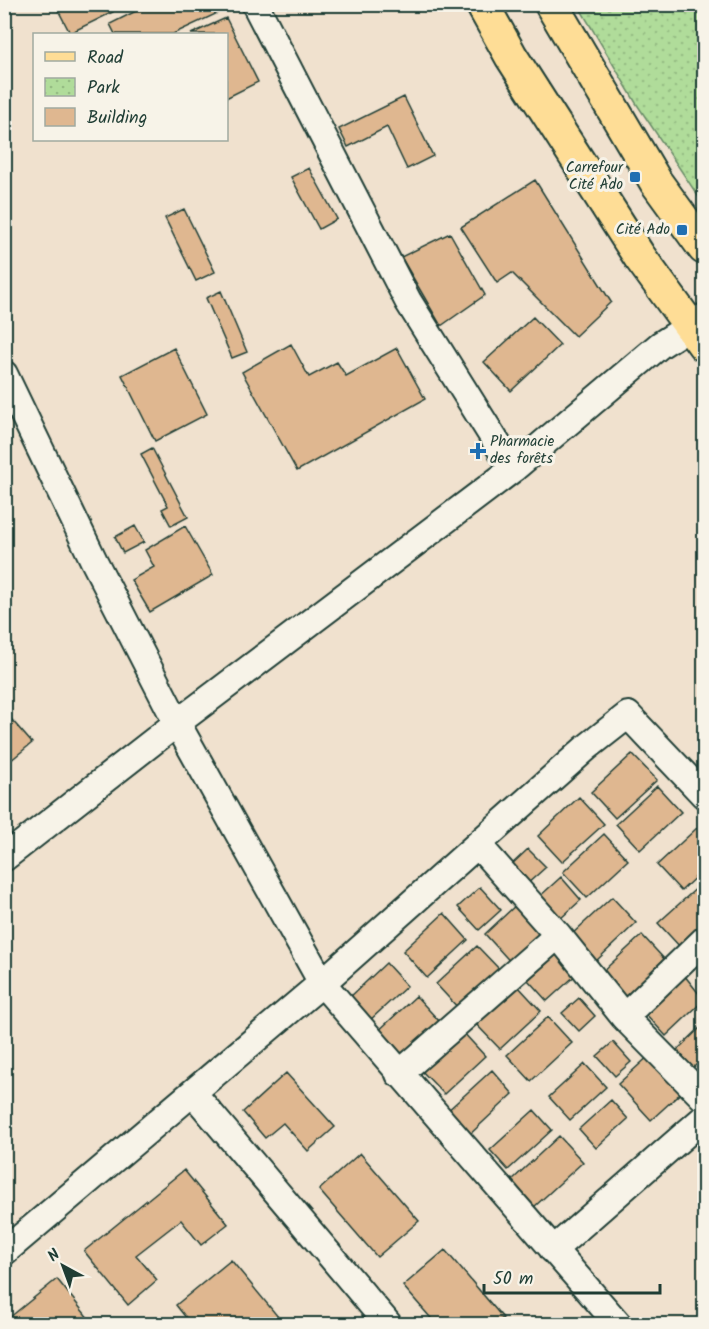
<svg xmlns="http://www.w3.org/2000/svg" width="709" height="1329" font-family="Kalam,sans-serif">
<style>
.park{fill:url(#park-dots);stroke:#688c67;stroke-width:1.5}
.building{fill:#dfb790;stroke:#1f3d34;stroke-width:1.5}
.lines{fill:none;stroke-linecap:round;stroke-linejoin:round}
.minor-casing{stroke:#1f3d34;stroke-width:30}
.major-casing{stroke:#1f3d34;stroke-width:36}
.minor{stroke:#f7f3e8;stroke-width:26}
.major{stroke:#fedd96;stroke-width:32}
.poi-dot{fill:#1f6fb2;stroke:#f7f3e8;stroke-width:2}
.labels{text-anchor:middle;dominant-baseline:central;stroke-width:6;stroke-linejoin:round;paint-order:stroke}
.poi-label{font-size:15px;fill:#1f3d34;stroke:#f7f3e8;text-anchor:end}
</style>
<defs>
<pattern id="park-dots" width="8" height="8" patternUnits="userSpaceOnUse" patternTransform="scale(1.5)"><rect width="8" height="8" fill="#b0dc9a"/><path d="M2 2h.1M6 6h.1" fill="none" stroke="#97be85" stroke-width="1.8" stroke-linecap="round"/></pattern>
</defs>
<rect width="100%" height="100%" fill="#f0e1ce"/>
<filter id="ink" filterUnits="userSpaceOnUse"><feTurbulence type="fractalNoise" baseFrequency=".0167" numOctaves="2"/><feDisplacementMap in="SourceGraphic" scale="12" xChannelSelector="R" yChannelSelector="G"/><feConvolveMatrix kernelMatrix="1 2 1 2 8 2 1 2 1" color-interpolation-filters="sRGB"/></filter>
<g filter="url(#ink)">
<!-- park -->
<path class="park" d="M578,5H704V205L636,103Z"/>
<!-- building -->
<path class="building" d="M55,4H109L113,12L70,33Z
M143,4H216L220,12L173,34H115L110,24L144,7Z
M226,18L258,82L226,98V34H191Z
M404,97L433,156L407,169L387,127L348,147L339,129Z
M309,168L337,219L319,229L291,177Z
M535,180L611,302L575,336L512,273L497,283L461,227Z
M184,209L215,272L196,281L165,218Z
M450,233L485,295L441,326L401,257Z
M221,291L247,352L232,358L206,298Z
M533,317L560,345L511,391L484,362Z
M291,344L309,377L337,362L346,376L397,348L425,399L297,471L242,372Z
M174,348L207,414L155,441L122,375Z
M152,448L188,517L171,526L162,509L168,506L141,454Z
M135,526L144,542L123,553L115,537Z
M185,526L213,575L150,612L131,580L154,567L145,550Z
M4,711L32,743L4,766Z
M632,754L657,780L615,818L591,792Z
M657,786L681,812L640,850L616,824Z
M579,797L604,824L562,862L538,836Z
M698,827L704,834V869L681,891L657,865Z
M604,834L628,860L587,898L563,872Z
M528,849L546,867L526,885L509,867Z
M561,877L581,900L560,919L539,897Z
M700,885L704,890V929L682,949L658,923Z
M480,887L501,910L479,930L458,907Z
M612,897L636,923L595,962L571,935Z
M517,904L547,937L515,967L485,934Z
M444,913L468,940L427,978L403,951Z
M642,935L666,961L625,999L601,973Z
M477,946L502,972L460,1010L436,984Z
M559,952L578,973L547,1001L528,980Z
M386,963L407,986L369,1021L348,999Z
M684,975L704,1000L666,1036L644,1012Z
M517,985L541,1011L500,1049L475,1023Z
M416,996L440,1022L399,1060L375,1034Z
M579,998L595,1016L579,1031L562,1013Z
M548,1017L572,1043L531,1081L507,1055Z
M704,1024V1057L693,1068L677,1050Z
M461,1030L485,1056L444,1094L419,1068Z
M613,1042L631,1062L615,1076L597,1056Z
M651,1054L684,1090L651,1120L618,1084Z
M585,1064L606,1087L570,1120L549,1097Z
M492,1070L513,1094L466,1138L444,1114Z
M286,1073L335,1127L308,1151L283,1123L265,1138L243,1112Z
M611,1100L628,1119L596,1148L579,1129Z
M534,1110L552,1130L508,1170L490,1150Z
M559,1136L583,1162L534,1207L511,1181Z
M360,1153L419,1221L377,1257L319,1190Z
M184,1170L228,1224L201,1245L181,1220L136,1255L157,1280L128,1305L84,1251Z
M445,1250L503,1318L495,1324H436L403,1286Z
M231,1260L279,1318L271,1324H191L176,1305Z
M57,1279L93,1324H4V1322Z"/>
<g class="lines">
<!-- minor casing -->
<g class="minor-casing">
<path id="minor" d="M255,4L408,301L513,469
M4,374L94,561L177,723L322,983L618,1324
M478,845L558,935L624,1017L704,1098
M4,858L177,723L513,469L660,345L704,317
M624,1017L704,940
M399,1074L558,935
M193,1093L388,1324
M553,1250L704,1118
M4,1252L322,983L586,748L628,715L704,795"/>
</g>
<!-- major casing -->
<g class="major-casing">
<path id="major" d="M482,4L511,56L639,256L704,345
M551,4L656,182L704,248"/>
</g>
<!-- minor -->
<use href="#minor" class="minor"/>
<!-- major -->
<use href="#major" class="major"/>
</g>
</g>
<!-- markers -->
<g class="poi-dot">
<rect x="629" y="171" width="12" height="12" rx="3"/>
<rect x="676" y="224" width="12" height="12" rx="3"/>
<path d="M475 442h6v6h6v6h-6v6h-6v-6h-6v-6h6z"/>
</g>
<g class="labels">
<!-- poi labels -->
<g class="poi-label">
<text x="623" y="168">Carrefour<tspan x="623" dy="17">Cité Ado</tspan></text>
<text x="670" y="230">Cité Ado</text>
<text x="490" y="442" text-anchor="start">Pharmacie<tspan x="490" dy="17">des forêts</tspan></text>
</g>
</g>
<!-- margin -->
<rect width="709" height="1329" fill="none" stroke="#f7f3e8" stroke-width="24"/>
<rect x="12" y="12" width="685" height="1305" fill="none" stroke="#1f3d34" stroke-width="2" filter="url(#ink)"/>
<!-- legend -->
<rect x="33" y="33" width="195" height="108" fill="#f7f3e8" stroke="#a1aaa0" stroke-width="1.5"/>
<rect x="45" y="52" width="30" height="9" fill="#fedd96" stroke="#a1aaa0" stroke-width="1.5"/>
<text x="87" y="63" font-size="18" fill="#1f3d34">Road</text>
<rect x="45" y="78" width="30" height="18" fill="url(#park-dots)" stroke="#a1aaa0" stroke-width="1.5"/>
<text x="87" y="93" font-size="18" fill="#1f3d34">Park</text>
<rect x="45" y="108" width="30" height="18" fill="#dfb790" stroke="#a1aaa0" stroke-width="1.5"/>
<text x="87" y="123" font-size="18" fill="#1f3d34">Building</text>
<!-- north arrow -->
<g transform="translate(63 1266) rotate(319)" stroke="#f7f3e8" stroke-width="4.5" paint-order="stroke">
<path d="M0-4.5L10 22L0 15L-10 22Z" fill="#1f3d34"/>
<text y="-9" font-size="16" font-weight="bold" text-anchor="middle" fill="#1f3d34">N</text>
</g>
<!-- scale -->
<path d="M484 1284v9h176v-9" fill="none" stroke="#1f3d34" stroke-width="3"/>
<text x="493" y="1284" font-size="18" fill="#1f3d34" stroke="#f7f3e8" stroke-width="4.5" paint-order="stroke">50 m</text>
</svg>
